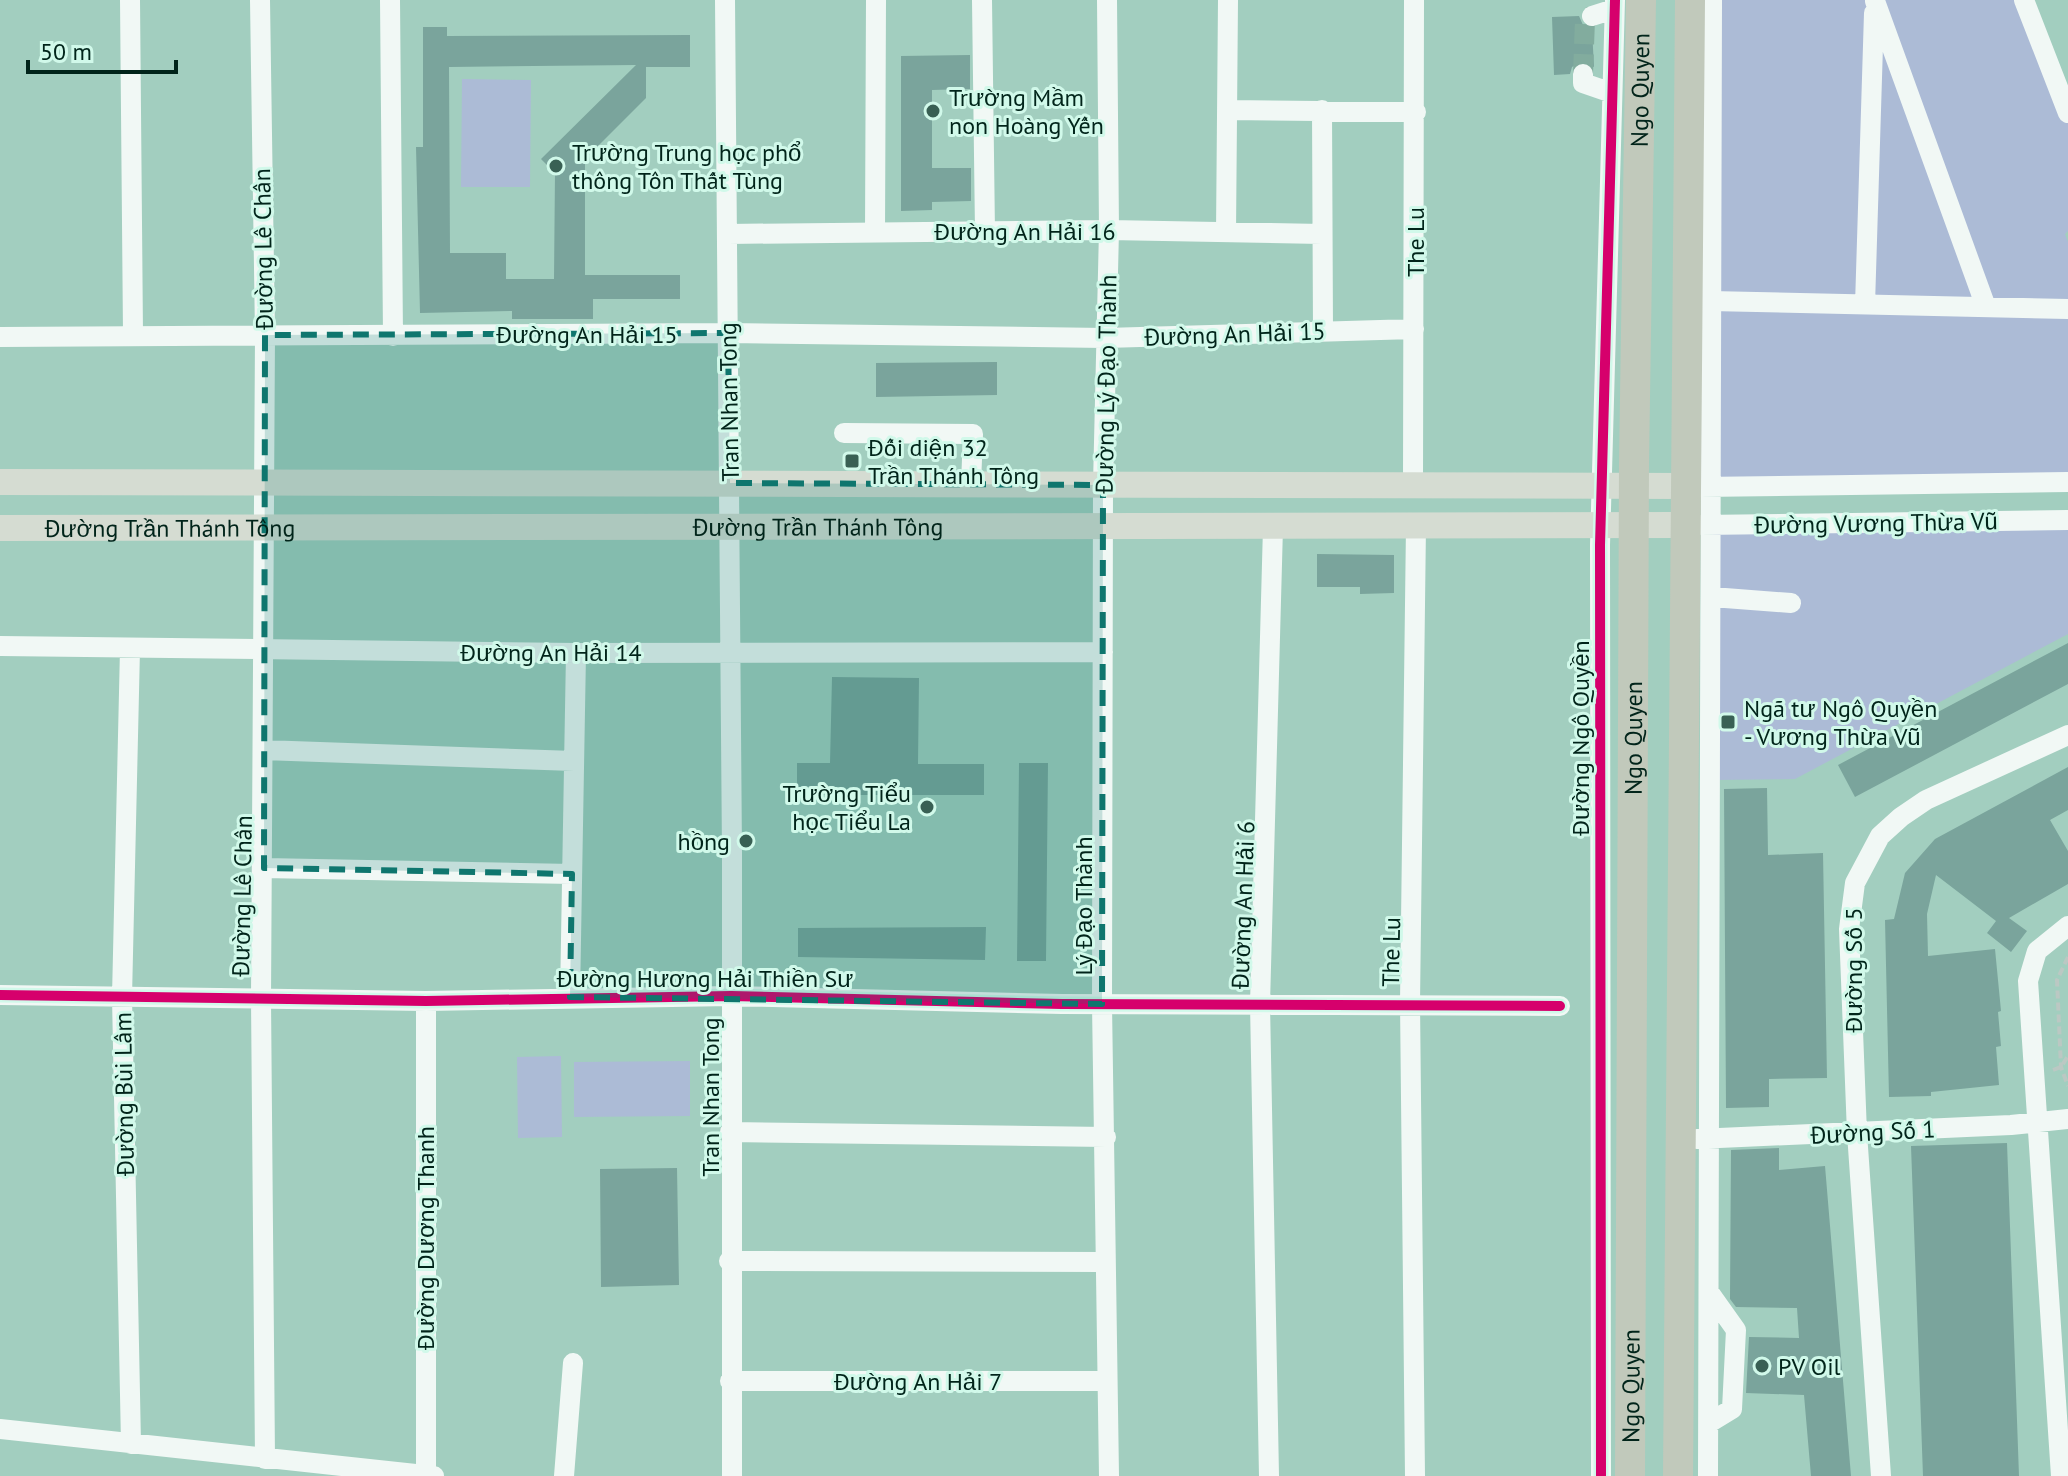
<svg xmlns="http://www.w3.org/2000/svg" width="2068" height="1476" font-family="'PT Sans',sans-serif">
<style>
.green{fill:#acbbd6}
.building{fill:#7aa49c;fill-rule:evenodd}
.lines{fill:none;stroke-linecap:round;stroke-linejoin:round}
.minor-tunnel{stroke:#82ac9e;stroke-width:20;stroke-dasharray:20 10;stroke-linecap:butt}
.path{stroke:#bbc8c3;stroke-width:4;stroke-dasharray:8 4;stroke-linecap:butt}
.minor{stroke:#f1f8f5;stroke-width:20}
.major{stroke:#d5dcd2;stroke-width:26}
.highway{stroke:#c1c9bb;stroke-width:30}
.cycleway-casing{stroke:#d1f9ea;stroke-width:15}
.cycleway{stroke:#d6006c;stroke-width:10}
.marked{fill:#0f766e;fill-opacity:0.2;stroke:#0f766e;stroke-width:6;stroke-dasharray:16 10;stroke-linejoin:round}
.poi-dot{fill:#396054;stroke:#d1f9ea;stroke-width:3}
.labels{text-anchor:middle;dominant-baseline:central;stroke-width:6;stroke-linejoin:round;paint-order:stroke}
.street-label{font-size:24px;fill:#01241a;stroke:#d1f9ea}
.poi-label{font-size:24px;fill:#01241a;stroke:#d1f9ea;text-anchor:start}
</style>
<rect width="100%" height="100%" fill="#a2cebf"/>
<!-- green -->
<path class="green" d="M1713,0H2029L2068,101V231L2065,234L2068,242V482L1711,487Z
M462,79L531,80L530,187H461Z
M2068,521V634L1795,779L1712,780V525Z
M561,1056L562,1137L518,1138L517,1057Z
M690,1061V1116L574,1117V1062Z"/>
<!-- building -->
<path class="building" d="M1579,16L1583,25L1592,29L1594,67L1582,61L1572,67L1570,74L1554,75L1552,17Z
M423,27H447V36L690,35V67H646V98L585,159V275H680V299H593V319H512V311L420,313L416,147H423ZM636,65L541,159L555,173L554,279H506V253H450L449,67Z
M970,55V89L932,90V168H971V201L932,202V210L901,211V56Z
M997,362V395L876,397V363Z
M1317,554L1394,555V593L1360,594V587H1317Z
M2068,643V684L1855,797L1838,765Z
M832,677L919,678L918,764H984V795H797V763H830Z
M1019,763H1048L1046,961H1017Z
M2068,767V810L2050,820L2068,851V884L2009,918L2027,931L2011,952L1987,933L1996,921L1936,875L1927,914L1928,956L1995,949L2001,1011L1998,1012L2001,1046L1996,1047L1999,1085L1931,1092V1096L1889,1097L1885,920L1894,919L1905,873L1935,839Z
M1767,788L1768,855L1823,853L1827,1078L1769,1079V1107L1726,1108L1724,789Z
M986,927L985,960L798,957V928Z
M2007,1143L2019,1476H1923L1911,1146Z
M1779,1148V1170L1825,1166L1851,1476H1811L1804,1395L1746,1393L1749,1337L1799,1338L1797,1308L1736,1307L1730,1299L1731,1150Z
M677,1168L679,1285L601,1287L600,1169Z"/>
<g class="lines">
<!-- minor-tunnel -->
<path class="minor-tunnel" d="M1583,74L1585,19L1592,16"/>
<!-- path -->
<path class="path" d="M2068,957L2057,980L2061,1067L2068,1086
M2053,1070L2061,1067L2068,1056"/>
<!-- minor -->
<path class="minor" d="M130,0L133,334
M260,0L265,335L261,999L265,1459
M390,0L393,336
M725,0L732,854V1476
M982,0L985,232
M1107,0L1109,230L1103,485L1102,1004L1109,1476
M2024,0L2068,113
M1875,1L1986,307
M1592,16L1614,9
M1583,74V83L1612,93
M1227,110L1416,112
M1322,110L1323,331
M875,232L876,0
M1226,233L1228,0
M728,234L1109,230L1322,234
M1710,301L2068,309
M1865,305L1874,13
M0,337L728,333L1105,338L1414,329
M844,433L973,434L971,484
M1413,485L1414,0
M1700,487L2068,482
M1701,525L2068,520
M1712,597L1791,603
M0,646L576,653L1103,652
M130,649L122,997L131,1444
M263,750L574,761
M264,868L572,874
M0,995L426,1001L731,996L1062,1004L1560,1006
M570,997L576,653
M426,1001V1475
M730,1132L1106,1137
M1697,1139L2011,1125L2068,1119
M729,1261L1103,1262
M730,1381H1107
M1709,1423L1732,1409L1736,1330L1709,1292
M0,1429L434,1476
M564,1476L573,1363
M1269,1476L1260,1004L1273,527
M1415,1476L1410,1003L1416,525
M1601,1476L1600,545L1615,0
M1708,1476L1712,0
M1881,1476L1857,1133L1849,929L1855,883L1880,836L1901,817L1926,800L2068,735
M2061,1476L2028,981L2037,951L2068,926"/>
<!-- major -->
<g class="major">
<path d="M0,482L1685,486"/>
<path id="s1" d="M0,528L1685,525"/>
</g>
<!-- highway -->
<g class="highway">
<path id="s2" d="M1630,1476L1634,464L1641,0"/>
<path d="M1678,1476L1690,0"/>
</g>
<!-- cycleway casing -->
<g class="cycleway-casing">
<path id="cycleway" d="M0,995L426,1001L731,996L1062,1004L1560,1006
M1601,1476L1600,545L1615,0"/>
</g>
<!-- cycleway -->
<use href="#cycleway" class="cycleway"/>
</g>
<!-- marked area -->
<path class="marked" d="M728,333L730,483L1103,485L1102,1004L570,997L572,874L264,868L265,335Z"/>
<!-- markers -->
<g class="poi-dot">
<circle cx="933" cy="111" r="8"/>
<circle cx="556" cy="166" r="8"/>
<rect x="844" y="453" width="16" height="16" rx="4"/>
<rect x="1720" y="714" width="16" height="16" rx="4"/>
<circle cx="927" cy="807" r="8"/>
<circle cx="746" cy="841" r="8"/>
<circle cx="1762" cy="1366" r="8"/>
</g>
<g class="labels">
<!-- street labels -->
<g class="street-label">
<text stroke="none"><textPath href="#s2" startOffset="1386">Ngo Quyen</textPath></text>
<text x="1025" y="231">Đường An Hải 16</text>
<text transform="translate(1415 242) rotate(-90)">The Lu</text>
<text transform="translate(263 249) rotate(-91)">Đường Lê Chân</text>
<text x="587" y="334">Đường An Hải 15</text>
<text transform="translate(1235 334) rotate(-2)">Đường An Hải 15</text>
<text transform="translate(1106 384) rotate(-89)">Đường Lý Đạo Thành</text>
<text transform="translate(729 402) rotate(-91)">Tran Nhan Tong</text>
<text transform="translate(1876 523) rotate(-1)">Đường Vương Thừa Vũ</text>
<text stroke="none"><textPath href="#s1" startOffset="818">Đường Trần Thánh Tông</textPath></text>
<text stroke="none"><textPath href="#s1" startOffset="170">Đường Trần Thánh Tông</textPath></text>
<text x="551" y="652">Đường An Hải 14</text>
<text transform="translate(1580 738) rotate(-90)">Đường Ngô Quyền</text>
<text stroke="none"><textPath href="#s2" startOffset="738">Ngo Quyen</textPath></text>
<text transform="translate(242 896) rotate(-89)">Đường Lê Chân</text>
<text transform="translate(1243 905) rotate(-88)">Đường An Hải 6</text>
<text transform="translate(1083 906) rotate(-90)">Lý Đạo Thành</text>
<text transform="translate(1391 952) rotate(-89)">The Lu</text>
<text transform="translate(1853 970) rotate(-90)">Đường Số 5</text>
<text x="705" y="978">Đường Hương Hải Thiền Sư</text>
<text transform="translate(124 1094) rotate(-91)">Đường Bùi Lâm</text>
<text transform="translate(710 1097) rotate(-90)">Tran Nhan Tong</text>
<text transform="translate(1873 1132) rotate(-3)">Đường Số 1</text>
<text transform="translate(425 1238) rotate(-90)">Đường Dương Thanh</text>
<text x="918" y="1381">Đường An Hải 7</text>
<text stroke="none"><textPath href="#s2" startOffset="90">Ngo Quyen</textPath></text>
</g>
<!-- poi labels -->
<g class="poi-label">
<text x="949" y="97">Trường Mầm<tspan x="949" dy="28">non Hoàng Yến</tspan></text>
<text x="572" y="152">Trường Trung học phổ<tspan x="572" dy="28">thông Tôn Thất Tùng</tspan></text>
<text x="868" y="447">Đối diện 32<tspan x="868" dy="28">Trần Thánh Tông</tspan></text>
<text x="1744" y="708">Ngã tư Ngô Quyền<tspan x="1744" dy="28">- Vương Thừa Vũ</tspan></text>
<text x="911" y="793" text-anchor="end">Trường Tiểu<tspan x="911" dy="28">học Tiểu La</tspan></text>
<text x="730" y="841" text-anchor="end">hồng</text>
<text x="1778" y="1366">PV Oil</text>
</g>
</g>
<!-- scale -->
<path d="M28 60v12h148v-12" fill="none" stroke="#01241a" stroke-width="4"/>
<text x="40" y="60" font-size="24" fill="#01241a" stroke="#d1f9ea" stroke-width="6" paint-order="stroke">50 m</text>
</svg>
